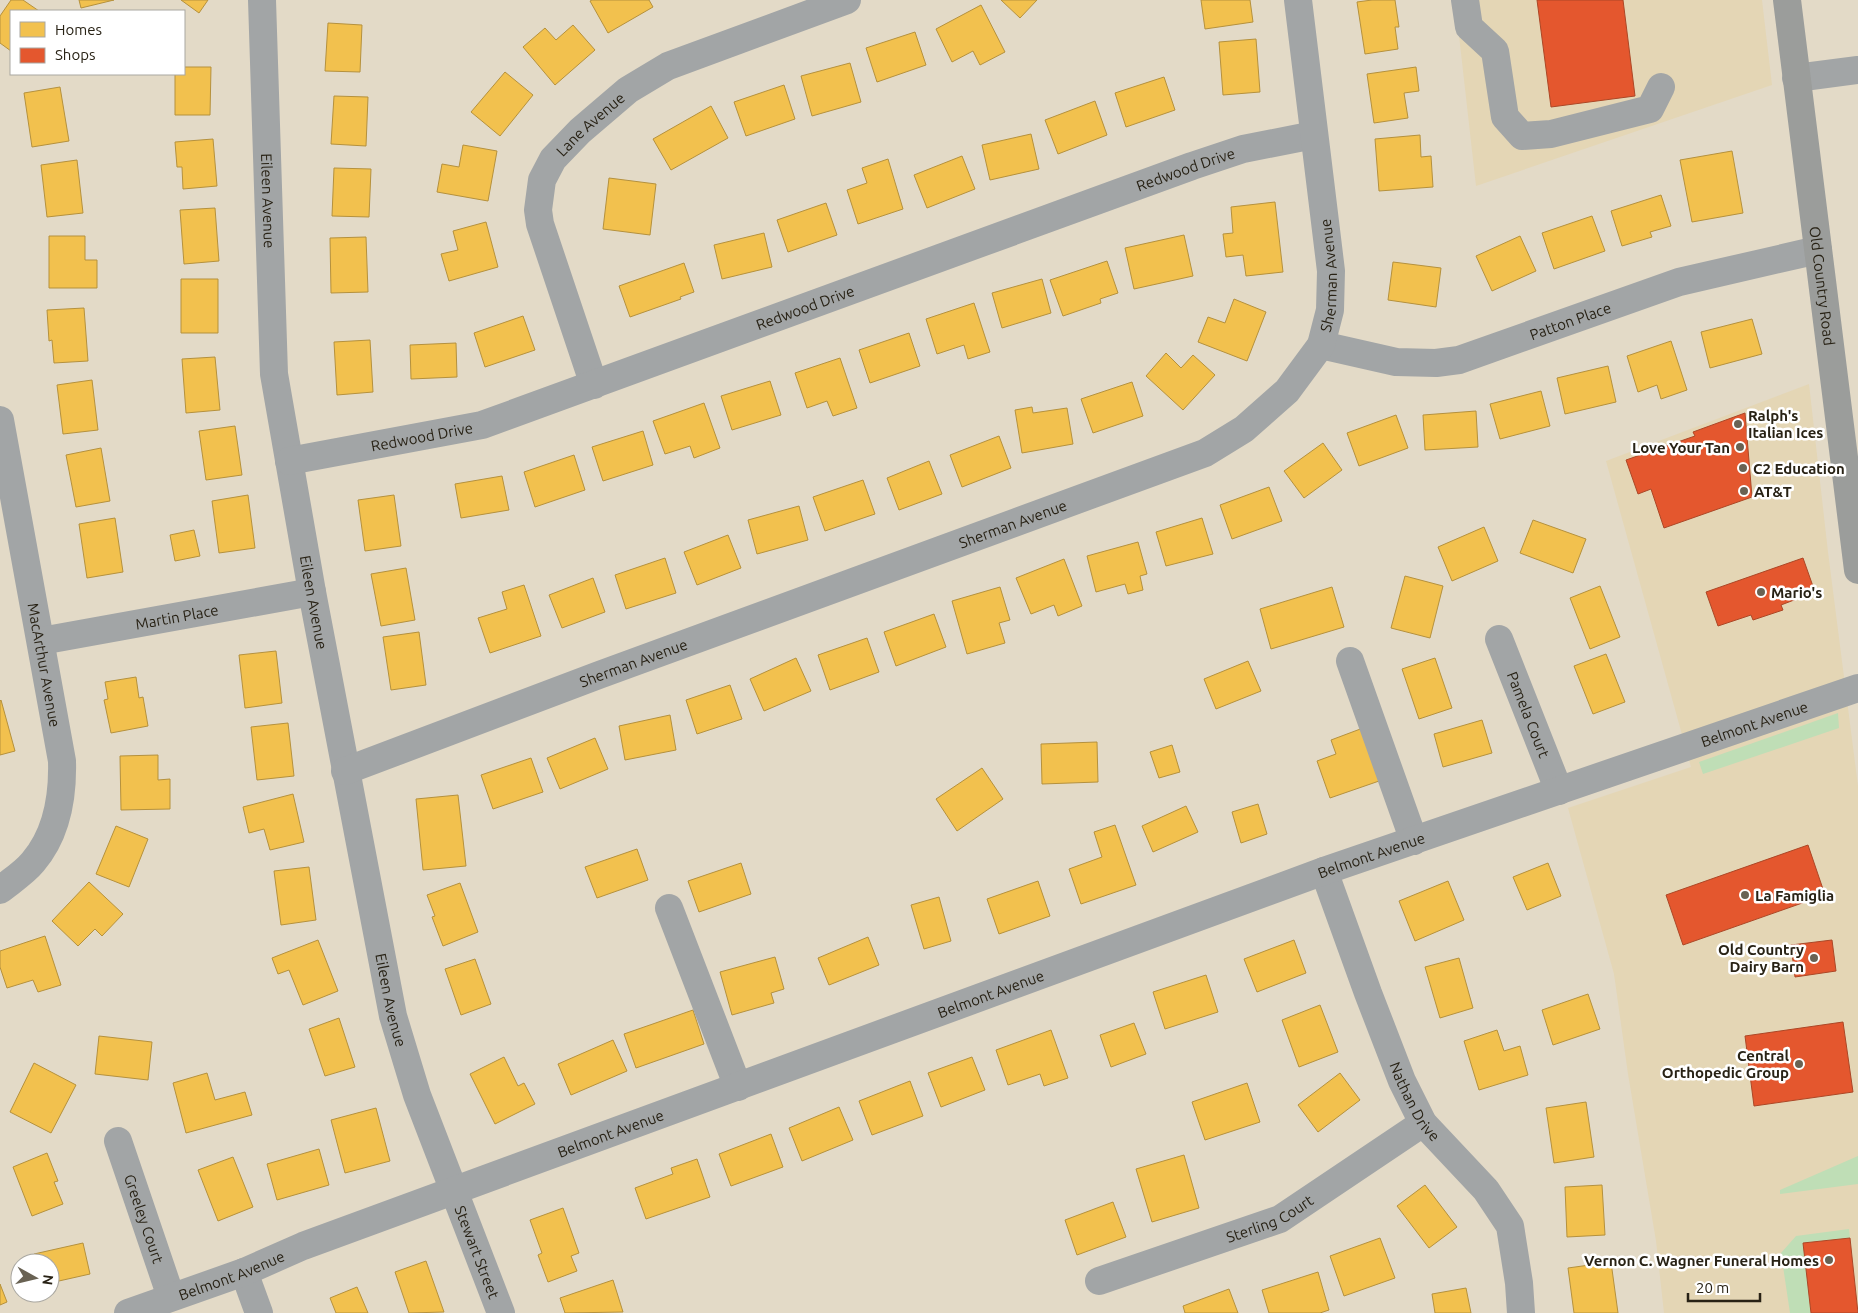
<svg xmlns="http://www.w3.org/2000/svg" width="1858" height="1313" font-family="Ubuntu,sans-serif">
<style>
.built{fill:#e4d6b5}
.green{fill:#bfdeb6}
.homes{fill:#f2c14e;stroke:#b5913d}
.shops{fill:#e4572e;stroke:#ac4726}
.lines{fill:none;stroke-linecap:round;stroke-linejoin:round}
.minor{stroke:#a2a5a6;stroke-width:28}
.major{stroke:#9b9d9b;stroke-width:28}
.poi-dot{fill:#696253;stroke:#fff;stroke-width:2}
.labels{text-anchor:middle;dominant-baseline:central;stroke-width:5;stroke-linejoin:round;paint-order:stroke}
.street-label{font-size:15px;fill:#282215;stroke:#fff}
.poi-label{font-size:15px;font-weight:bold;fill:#282215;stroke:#fff;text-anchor:start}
</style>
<rect width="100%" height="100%" fill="#e3dac7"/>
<!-- built -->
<path class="built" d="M1455,0H1762L1772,85L1476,186Z
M1809,384L1828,552L1858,786V1313H1664L1656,1241L1628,1074L1614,974L1568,808L1691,767L1606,461Z"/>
<!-- green -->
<path class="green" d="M1838,713L1839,728L1703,774L1699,762Z
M1858,1156V1184L1780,1194V1190Z
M1849,1229L1850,1238L1804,1243L1811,1313H1790L1781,1253L1796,1236Z"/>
<!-- homes -->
<path class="homes" d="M11,0H23L39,11H11V51L0,43V16Z
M79,0H114L81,8Z
M181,0H208L199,13Z
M592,0H649L653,7L608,33L590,1Z
M1001,0H1037L1020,18Z
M1201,0H1250L1253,22L1205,29Z
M1372,0H1395L1399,27H1395L1398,49L1365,54L1357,2Z
M981,5L1005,52L980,65L973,51L952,62L936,29Z
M328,23L362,25L360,72L325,71Z
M573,25L595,50L555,85L523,47L545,28L556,40Z
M915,32L926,65L877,82L866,48Z
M1256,39L1260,92L1223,95L1219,42Z
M850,63L861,102L812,116L801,76Z
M184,67H211L210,115H175V74H184Z
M1416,67L1419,91L1404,93L1408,118L1374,123L1367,74Z
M505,72L533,95L500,136L471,112Z
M1164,77L1175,110L1126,127L1115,93Z
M784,85L795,119L746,136L734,102Z
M60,87L69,141L32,147L24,93Z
M334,96L368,97L366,146L331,144Z
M1095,101L1107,135L1058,154L1045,120Z
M711,106L728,138L671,170L653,139Z
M1031,134L1039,169L990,180L982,145Z
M1420,135L1421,157L1431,156L1433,187L1379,191L1375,139Z
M213,139L217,186L183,189L182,167H177L175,142Z
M463,145L497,151L488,201L437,192L442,164L459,167Z
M1732,151L1743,213L1692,222L1680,160Z
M962,156L975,189L927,208L914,175Z
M888,159L903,209L858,224L847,190L867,183L862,168Z
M77,160L83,213L47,217L41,165Z
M334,168L371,169L369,217L332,216Z
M609,178L656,184L650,235L603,229Z
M1661,195L1671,226L1650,232L1652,237L1622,246L1611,211Z
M1275,202L1283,272L1246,276L1243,255L1226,257L1223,234L1233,233L1231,207Z
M826,203L837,235L788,252L777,220Z
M215,208L219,261L184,264L180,210Z
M1592,216L1605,251L1554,269L1542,233Z
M486,222L498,267L449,281L441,254L458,250L453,231Z
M764,233L772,267L722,279L714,245Z
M1184,235L1193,276L1134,289L1125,248Z
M49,236H85V260H97V288H49Z
M1520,236L1536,271L1492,291L1476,256Z
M366,237L368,292L331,293L330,238Z
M1107,261L1118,293L1100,299L1101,303L1063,316L1050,280Z
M1393,262L1441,268L1436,307L1388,300Z
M684,263L694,292L680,297L681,299L630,317L619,286Z
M181,279H218V333H181Z
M1042,279L1051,313L1002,328L992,293Z
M1234,299L1266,312L1247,361L1198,342L1208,317L1225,323Z
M974,303L990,352L968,359L964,345L937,354L926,319Z
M84,308L88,361L54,363L52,340L49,341L47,310Z
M523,316L535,350L485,367L474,333Z
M1752,319L1762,354L1710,368L1701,332Z
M909,333L920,366L870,383L859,350Z
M370,340L373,392L337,395L334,342Z
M1671,341L1687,390L1661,399L1657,385L1638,392L1627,356Z
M456,343L457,377L411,379L410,345Z
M1166,353L1181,368L1193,355L1215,375L1183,410L1146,376Z
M215,357L220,410L186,413L182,359Z
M840,358L857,408L833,416L827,401L807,408L795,373Z
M1608,366L1616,402L1565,414L1557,378Z
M92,380L98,430L63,434L57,385Z
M770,381L781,415L732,430L721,396Z
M1132,382L1143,416L1093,433L1081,399Z
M1541,391L1550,426L1500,439L1490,404Z
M704,403L720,448L694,458L690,446L665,454L653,421Z
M1032,407L1033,413L1067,408L1073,444L1022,453L1015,410Z
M1476,411L1478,447L1425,450L1423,415Z
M1396,415L1408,448L1359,466L1347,433Z
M235,426L242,475L206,480L199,431Z
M643,431L653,465L603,481L592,447Z
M999,436L1011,468L962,487L950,455Z
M1323,443L1342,470L1304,498L1284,471Z
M101,448L110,501L76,507L66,455Z
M574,455L585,490L535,507L524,472Z
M929,461L942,494L899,510L887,478Z
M502,476L509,510L461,518L455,484Z
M863,480L875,514L825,531L813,497Z
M1269,487L1282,521L1232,539L1220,505Z
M248,495L255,548L219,553L212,501Z
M394,495L401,546L365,551L358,500Z
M799,506L808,540L757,554L748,520Z
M115,518L123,572L87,578L79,524Z
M1202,518L1213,554L1166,566L1156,532Z
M1533,520L1586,539L1573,573L1520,553Z
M1484,527L1498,561L1452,581L1438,547Z
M194,530L200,556L175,561L170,535Z
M728,535L741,568L697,585L684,552Z
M1138,542L1147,574L1140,576L1143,590L1128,594L1125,584L1096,592L1087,556Z
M665,558L676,593L626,609L615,575Z
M1064,559L1082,606L1058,616L1054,605L1031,614L1016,578Z
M406,568L415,620L381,626L371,574Z
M1405,576L1443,586L1430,638L1391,628Z
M593,578L605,612L562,628L549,595Z
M524,585L541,636L490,653L478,618L507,609L502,592Z
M1600,586L1620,637L1590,649L1570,598Z
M1000,587L1010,620L999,623L1005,643L967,654L952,601Z
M1332,587L1344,627L1271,649L1260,609Z
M934,614L946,647L896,666L884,632Z
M419,632L426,685L391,690L383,637Z
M867,638L879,672L830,690L818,655Z
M276,651L282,703L245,708L239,655Z
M1606,654L1625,702L1593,714L1574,666Z
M796,658L811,691L764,711L750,679Z
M1435,658L1452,708L1419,719L1402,669Z
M1248,661L1261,691L1216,709L1204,679Z
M136,677L139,698L143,697L148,726L111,733L104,700L108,699L105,682Z
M730,685L742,719L697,734L686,700Z
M1,700L15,751L0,755V701Z
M670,715L676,750L625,760L619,726Z
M1482,720L1492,753L1443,767L1434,734Z
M288,723L294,776L257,780L251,727Z
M1363,728L1382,780L1330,798L1317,761L1336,754L1331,740Z
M595,738L608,769L560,789L547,758Z
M1097,742L1098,782L1042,784L1041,744Z
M1172,745L1180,772L1159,778L1150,752Z
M158,755V780L170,779V809L121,810L120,756Z
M531,758L543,792L493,809L481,775Z
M982,768L1003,799L957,831L936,799Z
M293,794L304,842L270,850L264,829L249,833L243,807Z
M458,795L466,866L423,870L416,799Z
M1258,804L1267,834L1241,843L1232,812Z
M1186,806L1198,832L1153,852L1142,826Z
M1115,825L1136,885L1081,904L1069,869L1102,857L1094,832Z
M116,826L148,839L129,887L96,874Z
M637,849L648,880L597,898L585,867Z
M741,863L751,894L699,912L688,881Z
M1548,863L1561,896L1527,910L1513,877Z
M309,867L316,920L281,925L274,871Z
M1038,881L1050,916L999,934L987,899Z
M1448,881L1464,920L1415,941L1399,901Z
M89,882L123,914L102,936L95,929L78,946L52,921Z
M460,883L478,932L443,946L432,917L435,916L427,895Z
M939,897L951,941L924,949L911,905Z
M45,936L61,985L38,992L33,980L7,988L0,967V951Z
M868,937L879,965L829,985L818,958Z
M318,940L338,991L303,1005L289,970L278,974L272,958Z
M1294,940L1306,973L1257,992L1244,959Z
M775,957L784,989L771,993L774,1003L732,1015L720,972Z
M1459,958L1473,1008L1440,1018L1425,967Z
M475,959L491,1004L461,1015L445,969Z
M1206,975L1218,1012L1165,1029L1153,992Z
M1588,994L1600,1029L1553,1045L1542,1010Z
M1320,1005L1338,1052L1299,1067L1282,1020Z
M693,1010L704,1044L636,1068L624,1034Z
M339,1018L355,1067L325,1076L309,1029Z
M1134,1023L1146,1054L1111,1067L1100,1035Z
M1051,1030L1068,1078L1044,1086L1040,1074L1008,1085L996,1050Z
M1497,1030L1504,1051L1520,1046L1528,1075L1479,1090L1464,1041Z
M99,1036L152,1042L148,1080L95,1074Z
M613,1040L627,1071L571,1095L558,1064Z
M504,1057L518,1086L524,1083L535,1104L495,1124L470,1074Z
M972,1057L985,1090L941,1107L928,1073Z
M34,1063L76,1085L51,1133L10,1112Z
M207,1073L215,1100L245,1092L252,1115L186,1133L173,1083Z
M1340,1073L1360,1100L1318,1132L1298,1105Z
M910,1081L923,1116L872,1135L859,1101Z
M1247,1083L1260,1122L1205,1140L1192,1102Z
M1586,1102L1594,1157L1554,1163L1546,1108Z
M839,1107L853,1140L802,1161L789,1128Z
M376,1108L390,1161L345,1173L331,1120Z
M771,1134L783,1167L731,1186L719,1154Z
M319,1149L329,1185L277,1200L267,1164Z
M47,1153L58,1181L54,1182L63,1204L32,1216L13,1167Z
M1184,1155L1199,1208L1152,1222L1136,1169Z
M233,1157L253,1207L218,1221L198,1170Z
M697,1159L710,1197L646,1219L635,1188L673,1174L671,1168Z
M1425,1185L1457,1227L1429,1248L1397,1206Z
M1602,1185L1605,1235L1567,1237L1565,1187Z
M1113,1202L1126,1237L1077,1255L1065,1220Z
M563,1208L579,1253L571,1256L577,1271L548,1282L538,1255L542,1253L530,1220Z
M1380,1238L1395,1278L1344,1296L1330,1256Z
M83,1243L90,1274L50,1283V1263H36L34,1254Z
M426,1261L444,1312L409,1313L395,1272Z
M1611,1262L1618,1313H1574L1568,1268Z
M1318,1272L1329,1310L1320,1313H1269L1262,1290Z
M613,1280L623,1312L565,1313L560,1298Z
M0,1284L7,1302L0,1305Z
M357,1287L368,1313H336L330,1298Z
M1466,1288L1471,1313H1435L1432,1294Z
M1229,1289L1238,1313H1185L1183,1306Z"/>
<!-- shops -->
<path class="shops" d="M1537,0H1623L1635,96L1551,107Z
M1745,413L1752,497L1664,528L1651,489L1638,494L1626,460L1695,436L1693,432Z
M1803,558L1815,592L1781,605L1783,610L1753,620L1751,615L1718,626L1706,592Z
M1808,845L1825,895L1683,945L1666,895Z
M1832,940L1836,971L1795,977L1791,945Z
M1843,1022L1853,1092L1754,1106L1745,1036Z
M1850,1238L1858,1313H1811L1803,1243Z"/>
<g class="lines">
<!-- minor -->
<g class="minor">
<path id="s1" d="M262,0L274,374L312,592L393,1016L417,1095L501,1313"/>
<path d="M1465,0L1469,27L1495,51L1505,117L1522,136L1551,134L1650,109L1661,87"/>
<path d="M1796,78L1858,70"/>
<path id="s2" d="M1321,345L1396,362L1436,363L1459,360L1679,282L1818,250"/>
<path id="s3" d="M594,385L540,224L538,210L542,180L553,159L580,131L628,90L668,66L847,0"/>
<path id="s4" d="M0,420L62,761C63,797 57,834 33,862C24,873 11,881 0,890"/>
<path id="s5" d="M289,461L482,425L1192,166L1243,149L1314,135"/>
<path id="s6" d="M1499,639L1559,791"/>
<path id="s7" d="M41,641L312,592"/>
<path d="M1350,661L1414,841"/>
<path id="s8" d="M345,771L599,675L1205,453L1244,429L1287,391L1321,345L1330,310L1331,271L1298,0"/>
<path id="s9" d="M1324,871L1368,993L1402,1081L1423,1123L1486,1190L1510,1226L1519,1283L1521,1313"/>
<path d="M669,908L738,1087"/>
<path id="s10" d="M118,1141L171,1297"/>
<path d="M244,1272L259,1313"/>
<path id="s11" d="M1099,1281L1280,1219L1423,1123"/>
<path id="s12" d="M128,1313L244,1272L303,1246L1324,871L1858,688"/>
</g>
<!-- major -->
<path class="major" id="s13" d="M1787,0L1858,570"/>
</g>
<!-- markers -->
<g class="poi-dot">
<circle cx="1738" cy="424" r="5"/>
<circle cx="1740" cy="447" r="5"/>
<circle cx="1743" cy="468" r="5"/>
<circle cx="1744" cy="491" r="5"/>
<circle cx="1761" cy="592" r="5"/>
<circle cx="1745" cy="895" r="5"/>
<circle cx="1814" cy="958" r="5"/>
<circle cx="1799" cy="1064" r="5"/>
<circle cx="1829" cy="1260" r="5"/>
</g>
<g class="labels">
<!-- street labels -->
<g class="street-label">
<text stroke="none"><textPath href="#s3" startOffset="289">Lane Avenue</textPath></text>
<text stroke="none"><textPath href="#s5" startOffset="945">Redwood Drive</textPath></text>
<text stroke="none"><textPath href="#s1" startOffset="201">Eileen Avenue</textPath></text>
<text stroke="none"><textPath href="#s8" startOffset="1148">Sherman Avenue</textPath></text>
<text stroke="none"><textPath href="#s13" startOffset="288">Old Country Road</textPath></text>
<text stroke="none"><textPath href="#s5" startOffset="540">Redwood Drive</textPath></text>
<text stroke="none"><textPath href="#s2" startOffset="258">Patton Place</textPath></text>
<text stroke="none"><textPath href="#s5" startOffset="135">Redwood Drive</textPath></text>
<text stroke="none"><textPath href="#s8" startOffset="712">Sherman Avenue</textPath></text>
<text stroke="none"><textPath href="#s1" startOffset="606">Eileen Avenue</textPath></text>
<text stroke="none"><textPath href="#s7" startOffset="138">Martin Place</textPath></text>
<text stroke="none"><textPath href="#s8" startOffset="308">Sherman Avenue</textPath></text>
<text stroke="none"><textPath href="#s4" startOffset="249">MacArthur Avenue</textPath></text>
<text stroke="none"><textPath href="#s6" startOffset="81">Pamela Court</textPath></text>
<text stroke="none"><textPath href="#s12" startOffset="1730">Belmont Avenue</textPath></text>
<text stroke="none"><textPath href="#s12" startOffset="1325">Belmont Avenue</textPath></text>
<text stroke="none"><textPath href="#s12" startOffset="920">Belmont Avenue</textPath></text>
<text stroke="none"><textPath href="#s1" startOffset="1011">Eileen Avenue</textPath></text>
<text stroke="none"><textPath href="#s9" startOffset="248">Nathan Drive</textPath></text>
<text stroke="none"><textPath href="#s12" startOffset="515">Belmont Avenue</textPath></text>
<text stroke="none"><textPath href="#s11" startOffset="182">Sterling Court</textPath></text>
<text stroke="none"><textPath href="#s10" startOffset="82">Greeley Court</textPath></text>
<text stroke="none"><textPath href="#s1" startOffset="1278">Stewart Street</textPath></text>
<text stroke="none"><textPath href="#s12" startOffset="110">Belmont Avenue</textPath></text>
</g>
<!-- poi labels -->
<g class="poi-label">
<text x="1748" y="415">Ralph's<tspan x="1748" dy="17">Italian Ices</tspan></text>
<text x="1730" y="447" text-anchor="end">Love Your Tan</text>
<text x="1753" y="468">C2 Education</text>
<text x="1754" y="491">AT&amp;T</text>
<text x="1771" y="592">Mario's</text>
<text x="1755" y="895">La Famiglia</text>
<text x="1804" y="949" text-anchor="end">Old Country<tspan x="1804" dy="17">Dairy Barn</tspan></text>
<text x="1789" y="1055" text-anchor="end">Central<tspan x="1789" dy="17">Orthopedic Group</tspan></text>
<text x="1819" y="1260" text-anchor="end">Vernon C. Wagner Funeral Homes</text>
</g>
</g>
<!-- legend -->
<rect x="10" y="10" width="175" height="65" fill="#ffffff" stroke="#a9a7a1"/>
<rect x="20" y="22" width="25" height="15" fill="#f2c14e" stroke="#a9a7a1"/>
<text x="55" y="35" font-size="15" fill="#282215">Homes</text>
<rect x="20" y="48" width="25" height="15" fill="#e4572e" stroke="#a9a7a1"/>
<text x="55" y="60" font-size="15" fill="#282215">Shops</text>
<!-- north arrow -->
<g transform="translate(35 1278) rotate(98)"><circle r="24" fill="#ffffff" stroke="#a9a7a1"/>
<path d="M0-4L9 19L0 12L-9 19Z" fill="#696253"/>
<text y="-8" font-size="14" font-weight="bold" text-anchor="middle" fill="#282215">N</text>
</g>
<!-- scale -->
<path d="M1688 1293v8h72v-8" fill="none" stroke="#282215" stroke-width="2.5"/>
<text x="1696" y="1293" font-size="15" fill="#282215" stroke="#ffffff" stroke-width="4" paint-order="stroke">20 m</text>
</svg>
